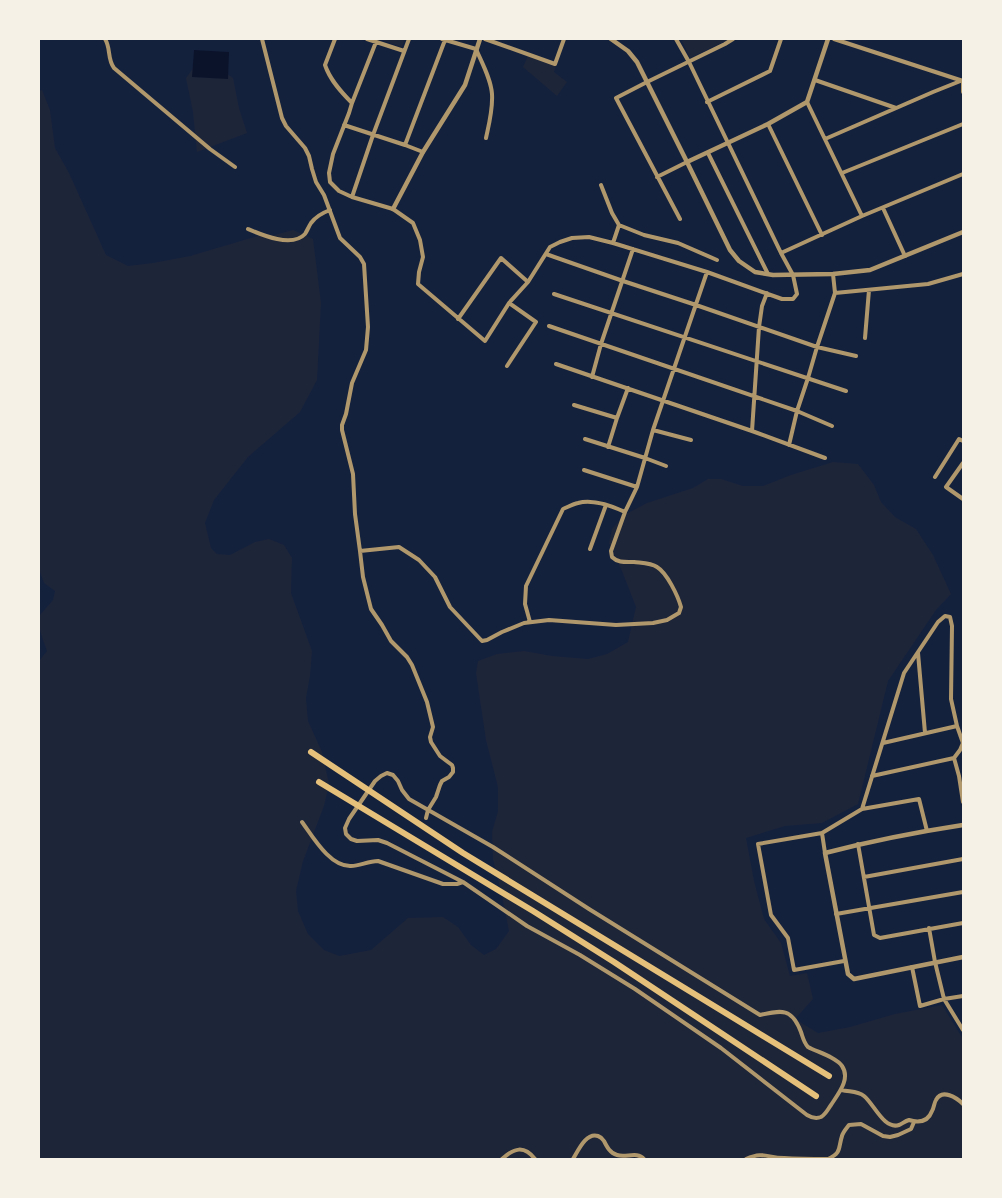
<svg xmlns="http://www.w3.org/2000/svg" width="1002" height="1198" font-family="'Space Grotesk',sans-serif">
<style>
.green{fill:#1d2539}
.water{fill:#0b132b}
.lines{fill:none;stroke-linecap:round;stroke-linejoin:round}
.minor{stroke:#b1986c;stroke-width:4}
.tertiary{stroke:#b1986c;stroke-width:4.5}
.motorway{stroke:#e5c07b;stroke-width:6}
</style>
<rect width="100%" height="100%" fill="#14213d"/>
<!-- green -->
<path class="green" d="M379,39H405L402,47Z
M687,39H729L690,58L682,41Z
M528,56L556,66L554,72L567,82L557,96L523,67Z
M196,64L216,66L233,78L239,108L247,133L197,152L193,112L186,78Z
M42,90L50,110L55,148L69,173L106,255L128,266L153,263L190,256L258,236H271L293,230L313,239L321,303L317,380L300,412L248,457L214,500L205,523L211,548L217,554L230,555L255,542L269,539L284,545L292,558L291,593L312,651L310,676L306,698L308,721L322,752L329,784L324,806L303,861L296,891L298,911L308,934L324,950L339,956L371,950L408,918L443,917L458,927L471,945L484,955L496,949L509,931L501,891L493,859L492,832L498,811V787L486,740L476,673L478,661L497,654L524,651L552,656L588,659L607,654L628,642L636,607L622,571L609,543L612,529L624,515L647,503L693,488L708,479H721L743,486H763L791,475L833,462L858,464L874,485L881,502L895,517L916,529L933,555L951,594L936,610L888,681L858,804L822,823L785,826L746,838L754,881L764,919L781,943L790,976L807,973L813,999L795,1019L818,1033L850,1027L895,1014L942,1005L963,1039V1159H39V661L47,651C43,639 38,630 39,616L53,600L55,591L44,583L39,569L40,554L39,552V91Z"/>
<!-- water -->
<path class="water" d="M194,50L229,52L228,79L192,77Z"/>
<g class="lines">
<!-- minor -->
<path class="minor" d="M105,39C111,48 107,59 114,68L210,149L235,167
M262,39L282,118L286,126L305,148L309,156L312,169L316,182L324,195L340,238L360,257L364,264L368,327L366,350L352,383L346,414L342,425V430L353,474L355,514L360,551L363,577L371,609L382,625L391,641L407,657L412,665L427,702L433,727L430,737L431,742L440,756L452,765L453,768V772L449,777L442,781L440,785L436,797L428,810L426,818
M335,39L325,65C330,80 341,92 352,103
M367,39L404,51
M442,39L476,49C482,63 491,79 492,94C493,109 489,124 486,138
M485,39L555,64L564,39
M834,39L963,81
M376,42L352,103L349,113L333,154L329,173L330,182L339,191L352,197L393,209L413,223L420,240L423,257L419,272L418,284L485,341L509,303L528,282L550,247L560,242L572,238L589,237L613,243L707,272L782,299H793L797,294L793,275L781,253L689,62L676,39
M815,80L896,108
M963,81V92
M707,102L770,71L781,39
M807,102L862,216
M768,124L822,235
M344,125L405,145L423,152
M825,139L933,92L963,80
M405,145L445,40
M708,153L768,274
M842,173L963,124
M657,177L687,162
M601,185L612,213L619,225L613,243
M352,197L373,135L409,39
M883,208L905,256
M680,219L616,98L647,82L725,44L733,39
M619,225L644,235L678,243L717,260
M248,229C262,235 292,248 305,234C307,231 309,226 311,223C316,216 322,213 330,210
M781,253L862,216L963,174
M546,254L623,281L696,305L817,347L856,356
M835,293L928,284L963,274
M554,294L846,391
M458,319L501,258L528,282
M549,326L797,411L832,426
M865,338L869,290
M556,364L752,431L825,458
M507,366L536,322L509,303
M592,377L601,344L633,249
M574,405L617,418
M653,430L691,440
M752,431L759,327L762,306L767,293
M585,439L645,458L666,466
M789,445L797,411L808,378L817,347L835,293L833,274
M608,447L617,418L628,388
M963,463L946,487L963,499
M584,470L637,487
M935,477L959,439L963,441
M590,549L606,505
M360,551L399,547L419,560L435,577L450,607L482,641L487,640L502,632L524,623L549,620L616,625L653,623L667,620L679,613L681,607C678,596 667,573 657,567C651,563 641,563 634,562C625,562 618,563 612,557L611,551L625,512L637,487L653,430L707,272
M530,622L525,604L526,586L563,509C568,507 573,504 578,503C593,499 612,506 625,512
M918,653L925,733
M883,743L957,726
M954,758L959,776L963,802
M862,809L904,673L938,622L945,616L950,617L952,626L951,699L957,726L963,743L960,750L954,758L872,776
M302,822C313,837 330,867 351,866C360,866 368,861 378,861L443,884H457L463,882L527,926L580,955L635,989L721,1048L807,1115C812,1118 816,1119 821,1117C826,1114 828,1109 831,1105C838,1094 851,1079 842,1066C836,1057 817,1052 808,1047C804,1043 803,1038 801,1032C792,1008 782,1010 760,1015L589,909L493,847L409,799L402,790L398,781L393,775L387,773L381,776L375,781L349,819L345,828L346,834L351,839L357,841L378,840L387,843L463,882
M822,833L825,853
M858,844L874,935L880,938L963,923
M864,877L963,859
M836,914L963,892
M929,928L935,962L944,999L963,1030
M844,961L794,970L788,938L771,915L758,844L822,833L862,809L919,799L927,831
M912,967L920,1006L944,999L963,996
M842,1090C849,1092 858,1091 864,1096C874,1104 884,1130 899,1125C902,1124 905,1121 909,1120C919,1123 928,1122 932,1111C934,1108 934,1103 936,1100C942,1088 957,1098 963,1104
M502,1159C514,1148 524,1145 535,1159
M573,1159C578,1151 586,1132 598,1136C601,1137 602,1138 604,1141C607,1147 610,1153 617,1155C626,1158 637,1151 644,1159
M746,1159C764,1151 767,1158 784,1158C799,1159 813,1159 828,1159C842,1153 838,1148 842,1136C843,1132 846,1129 849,1125L861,1124L883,1136L890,1137L898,1135L911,1129L914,1122"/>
<!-- tertiary -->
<path class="tertiary" d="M611,39L628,51L637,62L687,162L730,250L739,261L755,272L773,275L833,274L870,270L963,232
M687,162L768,124L807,102L828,39
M393,209L423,152L465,85L480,39
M963,825C917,832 871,841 825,853L848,974L854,979L963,957"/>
<!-- motorway -->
<path class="motorway" d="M311,752L463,853L829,1076
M319,782L533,911L614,962L816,1096"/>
</g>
<!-- border -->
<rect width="1002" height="1198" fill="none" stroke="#f6f1e7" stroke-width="80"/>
</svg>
